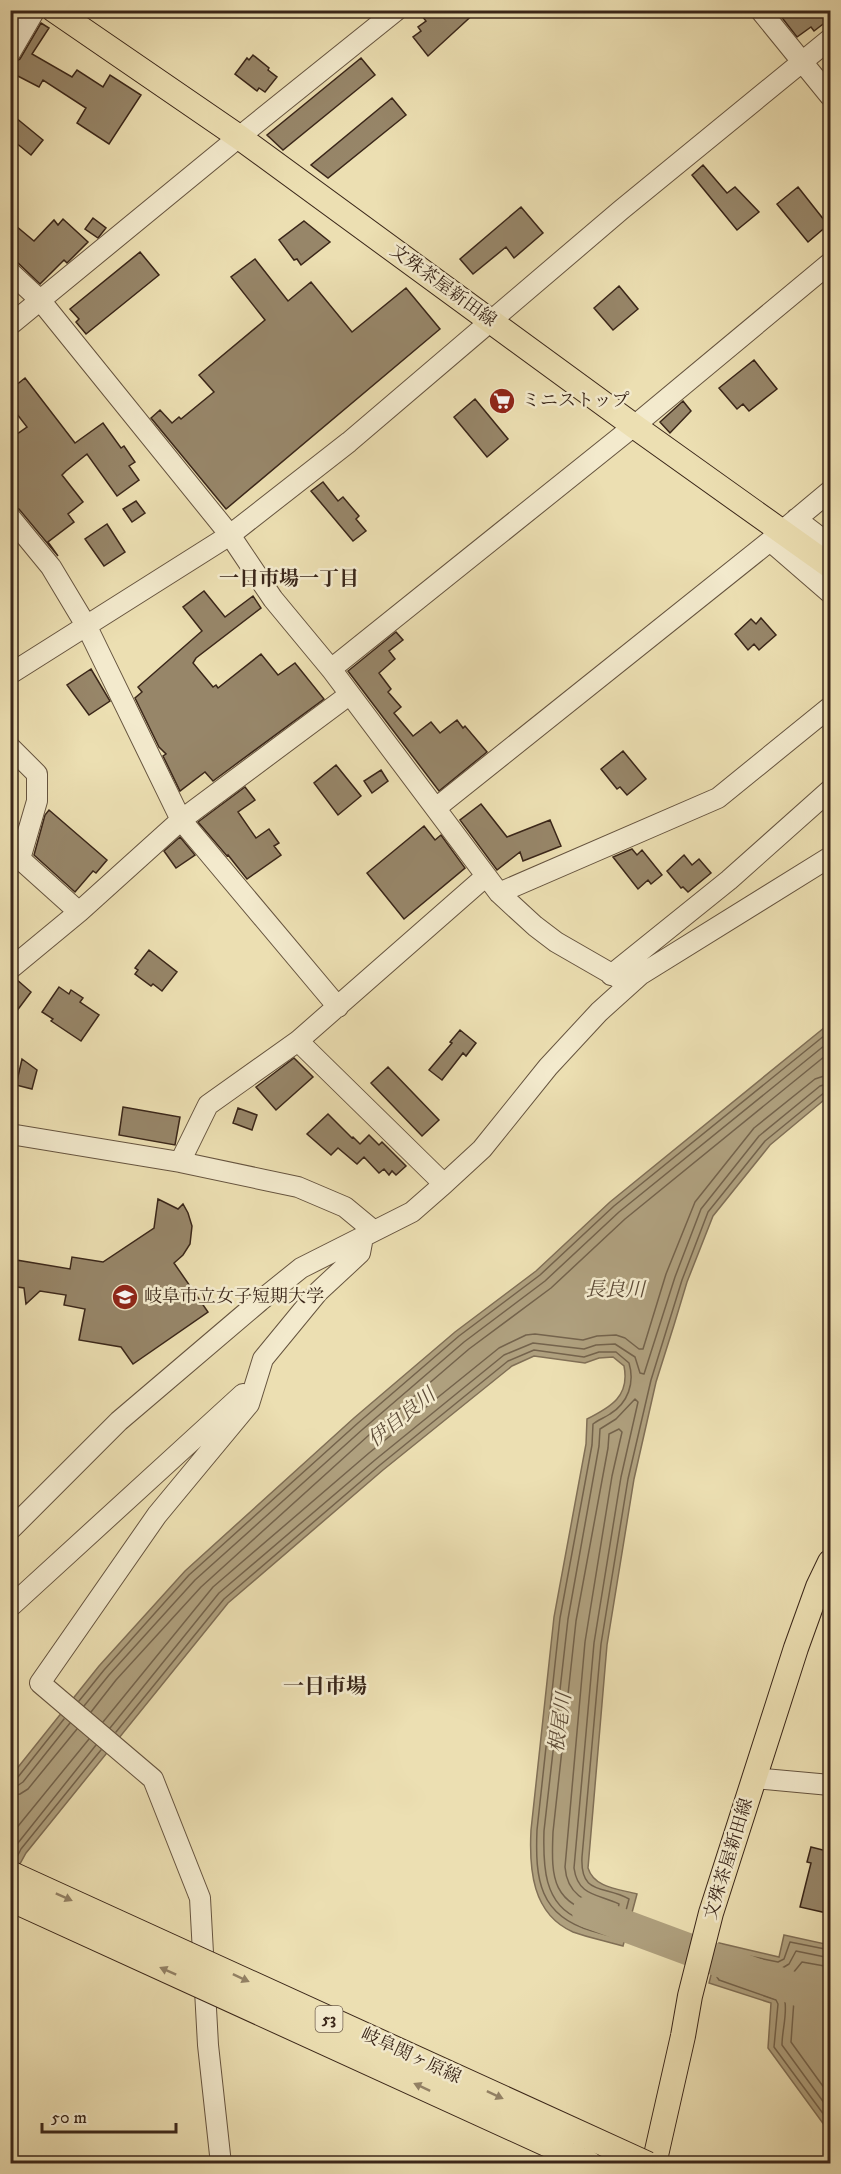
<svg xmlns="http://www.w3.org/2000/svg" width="841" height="2174" font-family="'IM FELL DW Pica','Noto Serif JP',serif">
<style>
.water{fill:#afa07e;stroke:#806f56;stroke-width:1.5}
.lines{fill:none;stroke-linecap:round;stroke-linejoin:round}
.shore{stroke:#74634c;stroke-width:1.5}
.river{stroke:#afa07e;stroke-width:32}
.building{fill:#978669;stroke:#3a2619;stroke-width:1.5}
.minor-casing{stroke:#66543f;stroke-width:22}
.major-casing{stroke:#3a2619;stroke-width:26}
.minor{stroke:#f3eacd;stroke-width:20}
.major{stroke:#ecdfb2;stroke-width:24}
.major-bridge-casing{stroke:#3a2619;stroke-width:26;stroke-linecap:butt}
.major-bridge{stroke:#ecdfb2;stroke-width:24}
.oneway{fill:#938266}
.labels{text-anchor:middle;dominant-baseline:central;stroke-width:5;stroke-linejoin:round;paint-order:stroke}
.shield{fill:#f3eacd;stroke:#72614f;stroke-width:1.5}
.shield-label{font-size:16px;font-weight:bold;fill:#3a2619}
.street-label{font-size:18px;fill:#3a2619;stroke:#f3eacd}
.poi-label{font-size:18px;fill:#3a2619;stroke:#f3eacd;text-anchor:start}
.neighbourhood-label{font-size:20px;font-weight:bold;fill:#3a2619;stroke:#f3eacd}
.water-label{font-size:20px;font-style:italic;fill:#5d4b37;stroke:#f3eacd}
.quarter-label{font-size:21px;font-weight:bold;fill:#3a2619;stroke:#f3eacd}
</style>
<rect width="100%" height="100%" fill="#ecdfb2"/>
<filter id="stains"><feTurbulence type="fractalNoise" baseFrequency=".00333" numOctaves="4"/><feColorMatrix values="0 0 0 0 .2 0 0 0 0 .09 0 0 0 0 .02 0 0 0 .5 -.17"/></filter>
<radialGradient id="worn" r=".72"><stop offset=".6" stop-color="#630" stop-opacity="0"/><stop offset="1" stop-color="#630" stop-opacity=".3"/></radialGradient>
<!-- water -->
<path class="water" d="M830,1023V1095L770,1145L713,1216L687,1282L674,1325L656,1382L634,1479L607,1645L588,1868C594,1888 619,1889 637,1894L623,1946C607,1941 589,1938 573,1932C532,1914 529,1869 531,1830L554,1617L586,1444L587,1419C611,1407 630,1396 624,1366L613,1357L599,1358L585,1363L534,1356L512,1366L383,1470L228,1603L26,1853L11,1880V1776L99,1666L185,1571L354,1418L455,1332L536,1271L610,1202Z
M784,1935L830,1945V2133L768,2048L771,2003L709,1983L719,1943L779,1957Z"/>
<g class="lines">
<!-- shore -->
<path class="shore" d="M635,1399L638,1402L621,1477L594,1643L574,1868C578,1897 599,1894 619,1904L614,1926L611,1928C601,1925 590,1923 580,1919C543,1905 543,1864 544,1831L568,1619L599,1446L600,1429L616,1419Z
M619,1429L622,1432L612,1476L585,1642L565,1867C567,1894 585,1902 608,1909V1915L605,1917C552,1903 551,1881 553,1832L576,1621L608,1448L609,1434Z
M79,1701L104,1670L189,1575L358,1423L459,1336L540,1275L614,1206L830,1031
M84,1706L109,1675L195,1580L363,1429L464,1342L545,1281L619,1212L830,1041
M91,1712L116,1680L201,1587L369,1435L469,1349L551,1288L625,1219L830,1052
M103,1722L213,1587L369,1453L499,1348L526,1335L535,1334L583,1340L597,1336L616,1335L625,1338L639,1349H643L666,1274L695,1202L754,1128L815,1079L830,1074
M110,1728L219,1593L375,1460L504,1355L533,1343L584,1349L596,1345L615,1344L635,1357L640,1373L644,1374L675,1277L701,1209L759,1136L820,1086L830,1083
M116,1732L224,1599L380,1465L508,1361L534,1350L584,1357L599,1352H616L629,1363C635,1383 628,1403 610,1414C604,1418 598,1420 593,1424L592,1445L560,1618L537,1830C535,1879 539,1916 592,1931C600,1933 610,1937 619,1937L629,1899C604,1885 580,1896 582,1857L601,1644L628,1479L651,1380L682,1280L708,1212L765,1141L825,1092L830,1091
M10,1779L18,1777L64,1719
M10,1787L17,1786L23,1782L70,1723
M10,1796L20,1794L28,1789L77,1729
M10,1836L89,1739
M10,1853L96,1745
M15,1861L21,1849L101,1750
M830,1950L790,1942L784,1959L778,1962L725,1951L717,1977L719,1980L776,2000L778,2004L774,2047L830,2123
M830,1958L796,1951L789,1964L779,1970L731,1960L726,1972L728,1975C742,1979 783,1987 785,2002C787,2016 782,2031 782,2045L830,2111
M830,1967L802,1962L793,1973L781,1981L791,1992L794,2000L791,2042L830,2096"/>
<!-- river -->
<path class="river" d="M588,1912L806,1993L830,2016"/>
</g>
<!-- building -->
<path class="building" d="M417,10H478L428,56L413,37L421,31L418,27L426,21Z
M776,10H831V18L814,31L811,27L797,37Z
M41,23L49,28L32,54L72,77L77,70L103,87L110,75L141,95L109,144L77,123L86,108L43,80L39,87L10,72V65L20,59Z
M253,55L269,68L268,70L277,77L265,92L259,88L257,91L235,74L247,58L249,60Z
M361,58L375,75L283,150L267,135Z
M392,98L406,115L328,178L311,165Z
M10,113L43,140L31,155L10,138Z
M703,165L727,193L735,187L759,212L737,230L692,175Z
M798,187L828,225L808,242L777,204Z
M521,207L543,233L514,258L506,247L473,274L460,259Z
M93,218L106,228L98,238L85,229Z
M63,219L88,242L67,263L64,260L40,284L18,263L10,260V221L34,241L54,220L58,225Z
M304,221L330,242L301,265L297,259L294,260L279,240Z
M140,252L159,275L86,334L76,322L79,319L70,309Z
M255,259L288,301L311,282L352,332L406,288L440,329L226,509L151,418L160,410L172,423L179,417L181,419L214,392L199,375L265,320L231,277Z
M619,286L638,309L613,330L594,308Z
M754,360L777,389L749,411L743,404L737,409L719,388Z
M25,378L75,443L103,423L121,448L124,446L135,462L129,466L139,480L117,496L87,454L66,471L62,475L83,502L68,514L74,522L48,542L58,556L19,509L10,505V468L17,464L10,456V439L27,427L10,405V390Z
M475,399L508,439L487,457L454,417Z
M683,401L691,411L670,433L660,422Z
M323,482L338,501L343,497L359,516L356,519L366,531L353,541L311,491Z
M136,501L145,513L132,522L123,509Z
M107,524L125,552L104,566L85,539Z
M204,591L225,617L253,596L261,608L196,658L193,663L213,687L216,685L218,688L261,654L278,675L295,663L324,699L213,781L205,772L180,791L163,756L166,754L159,747L135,698L142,692L138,687L202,631L183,607Z
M761,618L776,635L759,650L754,644L748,650L735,634L751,619L756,624Z
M396,632L403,640L389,651L395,659L379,673L391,689L388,692L401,707L394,713L413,736L431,722L440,733L457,720L463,728L465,726L487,752L439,791L348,671Z
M91,669L110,701L89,715L67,685Z
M623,751L646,779L627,795L620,787L617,789L601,769Z
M336,765L361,796L338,815L314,783Z
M381,770L388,781L372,793L364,781Z
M245,787L255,800L238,812L256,838L269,829L279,843L274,846L281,855L247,879L228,855L227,856L198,822Z
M481,804L507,837L550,820L561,846L523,861L520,852L497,870L460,820Z
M49,810L107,860L96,873L93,871L75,892L34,855L45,815Z
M424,826L435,840L441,835L465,868L404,919L367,873Z
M180,837L195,855L176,868L164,851Z
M632,849L637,855L642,850L662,875L651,884L648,880L638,889L613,857Z
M684,855L692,865L699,859L711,873L688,892L683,887L681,888L667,871Z
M149,950L177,972L162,991L153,984L151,986L135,974L138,970L135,968Z
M16,979L31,992L10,1020V981Z
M59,987L69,994L71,990L83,998L80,1002L99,1015L81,1041L51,1021L53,1019L42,1012Z
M460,1030L476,1043L466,1056L463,1053L442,1080L429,1070L452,1043L450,1042Z
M294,1058L313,1077L276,1110L256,1087Z
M22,1059L37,1070L32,1089L16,1085Z
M388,1067L439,1120L422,1136L371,1083Z
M123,1107L180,1117L175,1145L119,1135Z
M238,1108L257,1115L252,1130L233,1123Z
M328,1114L352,1138L353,1137L360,1144L369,1135L379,1145L382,1142L406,1166L396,1175L392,1171L389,1175L384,1169L379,1173L364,1157L357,1164L338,1148L331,1155L307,1134Z
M158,1199L178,1209L183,1204L188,1213L192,1226L190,1244L183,1255L174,1263L208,1312L133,1364L121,1347L79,1340L85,1309L64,1305L66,1295L40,1291L26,1304L24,1288L10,1286V1259L70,1269L72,1257L103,1262L154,1228Z
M811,1847L831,1852V1914L800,1907L811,1863L807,1862Z"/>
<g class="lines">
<!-- minor casing -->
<g class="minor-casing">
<path id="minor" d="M760,10L830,96
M10,53L35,10
M10,272L40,300L230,535L273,599L331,669L499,893L535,926L556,942L629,984
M10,325L239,137L397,10
M10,517L51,567L87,627L181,820L338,1007
M796,519L830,545
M770,541L830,593
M331,669L634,426L830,263
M10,674L230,535L349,442L621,210L830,39
M10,747L37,774V801L20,859L79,912L10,969
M436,808L770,541L830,491
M499,893L718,798L830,707
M79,912L181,820L349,695
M611,975L729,880L830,790
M298,1041L444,1184L482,1149L548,1067L599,1012L640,975L830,857
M10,1134L180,1162L298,1187L345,1207L374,1231
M180,1162L208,1105L298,1041L485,877
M10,1530L119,1421L260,1301L301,1268L412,1212L444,1184
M10,1607L243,1394
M753,1778L830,1785
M221,2164L208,2045L200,1898L153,1779L40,1683L157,1515L249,1404L263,1359L318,1292L360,1253L363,1237"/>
</g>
<!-- major casing -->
<g class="major-casing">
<path id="major" d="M54,10L239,137L634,426L830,566
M654,2164L683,2036L690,1996L711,1913L796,1648L818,1587L830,1562"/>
</g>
<!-- minor -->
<use href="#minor" class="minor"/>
<!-- major -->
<use href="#major" class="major"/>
<!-- major-bridge casing -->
<g class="major-bridge-casing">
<path id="major-bridge" d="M10,1873L648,2164
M10,1899L590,2164"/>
</g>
<!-- major-bridge -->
<use href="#major-bridge" class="major-bridge"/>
</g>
<!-- one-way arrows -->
<defs><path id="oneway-solid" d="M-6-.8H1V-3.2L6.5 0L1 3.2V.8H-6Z" transform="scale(1.5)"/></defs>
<g class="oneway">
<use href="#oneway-solid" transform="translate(64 1897) rotate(24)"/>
<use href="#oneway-solid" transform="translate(168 1971) rotate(-156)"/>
<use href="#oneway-solid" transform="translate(241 1978) rotate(25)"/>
<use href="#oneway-solid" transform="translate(422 2087) rotate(-155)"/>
<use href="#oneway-solid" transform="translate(495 2095) rotate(25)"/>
</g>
<!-- icons -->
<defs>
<g id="supermarket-disc" transform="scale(1.35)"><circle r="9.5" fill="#8f2418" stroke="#f3eacd"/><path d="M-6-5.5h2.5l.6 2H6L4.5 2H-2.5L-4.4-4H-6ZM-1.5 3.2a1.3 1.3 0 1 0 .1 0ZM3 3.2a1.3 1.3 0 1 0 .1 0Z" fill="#fff"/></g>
<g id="university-disc" transform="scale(1.35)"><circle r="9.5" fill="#8f2418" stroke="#f3eacd"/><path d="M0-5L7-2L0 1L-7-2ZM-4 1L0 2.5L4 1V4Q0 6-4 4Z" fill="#fff"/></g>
</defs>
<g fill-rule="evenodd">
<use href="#supermarket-disc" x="502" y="401"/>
<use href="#university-disc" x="125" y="1297"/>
</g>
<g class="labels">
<!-- shield labels -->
<rect class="shield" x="315.5" y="2006" width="27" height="26" rx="4.5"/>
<g class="shield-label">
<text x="329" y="2019">53</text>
</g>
<!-- street labels -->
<g class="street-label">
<text transform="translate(443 286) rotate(36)">文殊茶屋新田線</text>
<text transform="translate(729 1859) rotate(-73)">文殊茶屋新田線</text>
<text transform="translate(411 2056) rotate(25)">岐阜関ヶ原線</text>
</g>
<!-- poi labels -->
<g class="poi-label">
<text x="522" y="401">ミニストップ</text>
<text x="144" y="1297">岐阜市立女子短期大学</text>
</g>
<!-- neighbourhood labels -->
<g class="neighbourhood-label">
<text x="289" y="579">一日市場一丁目</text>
</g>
<!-- water labels -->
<g class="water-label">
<text x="615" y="1290">長良川</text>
<text transform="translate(402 1418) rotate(-39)">伊自良川</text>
<text transform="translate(561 1723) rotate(-82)">根尾川</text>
</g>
<!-- quarter labels -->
<g class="quarter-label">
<text x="325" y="1687">一日市場</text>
</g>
</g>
<!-- margin -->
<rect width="841" height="2174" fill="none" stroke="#ecdfb2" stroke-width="36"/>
<rect x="12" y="12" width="817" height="2150" fill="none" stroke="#3a2619" stroke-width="3"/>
<rect x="18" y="18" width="805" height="2138" fill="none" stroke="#3a2619" stroke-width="1.5"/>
<!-- scale -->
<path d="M42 2123v9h134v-9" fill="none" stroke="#3a2619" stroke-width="3"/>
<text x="51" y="2123" font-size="18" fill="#3a2619" stroke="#f3eacd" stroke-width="4.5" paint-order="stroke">50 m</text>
<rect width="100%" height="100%" filter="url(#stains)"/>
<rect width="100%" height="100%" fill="url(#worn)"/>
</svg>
